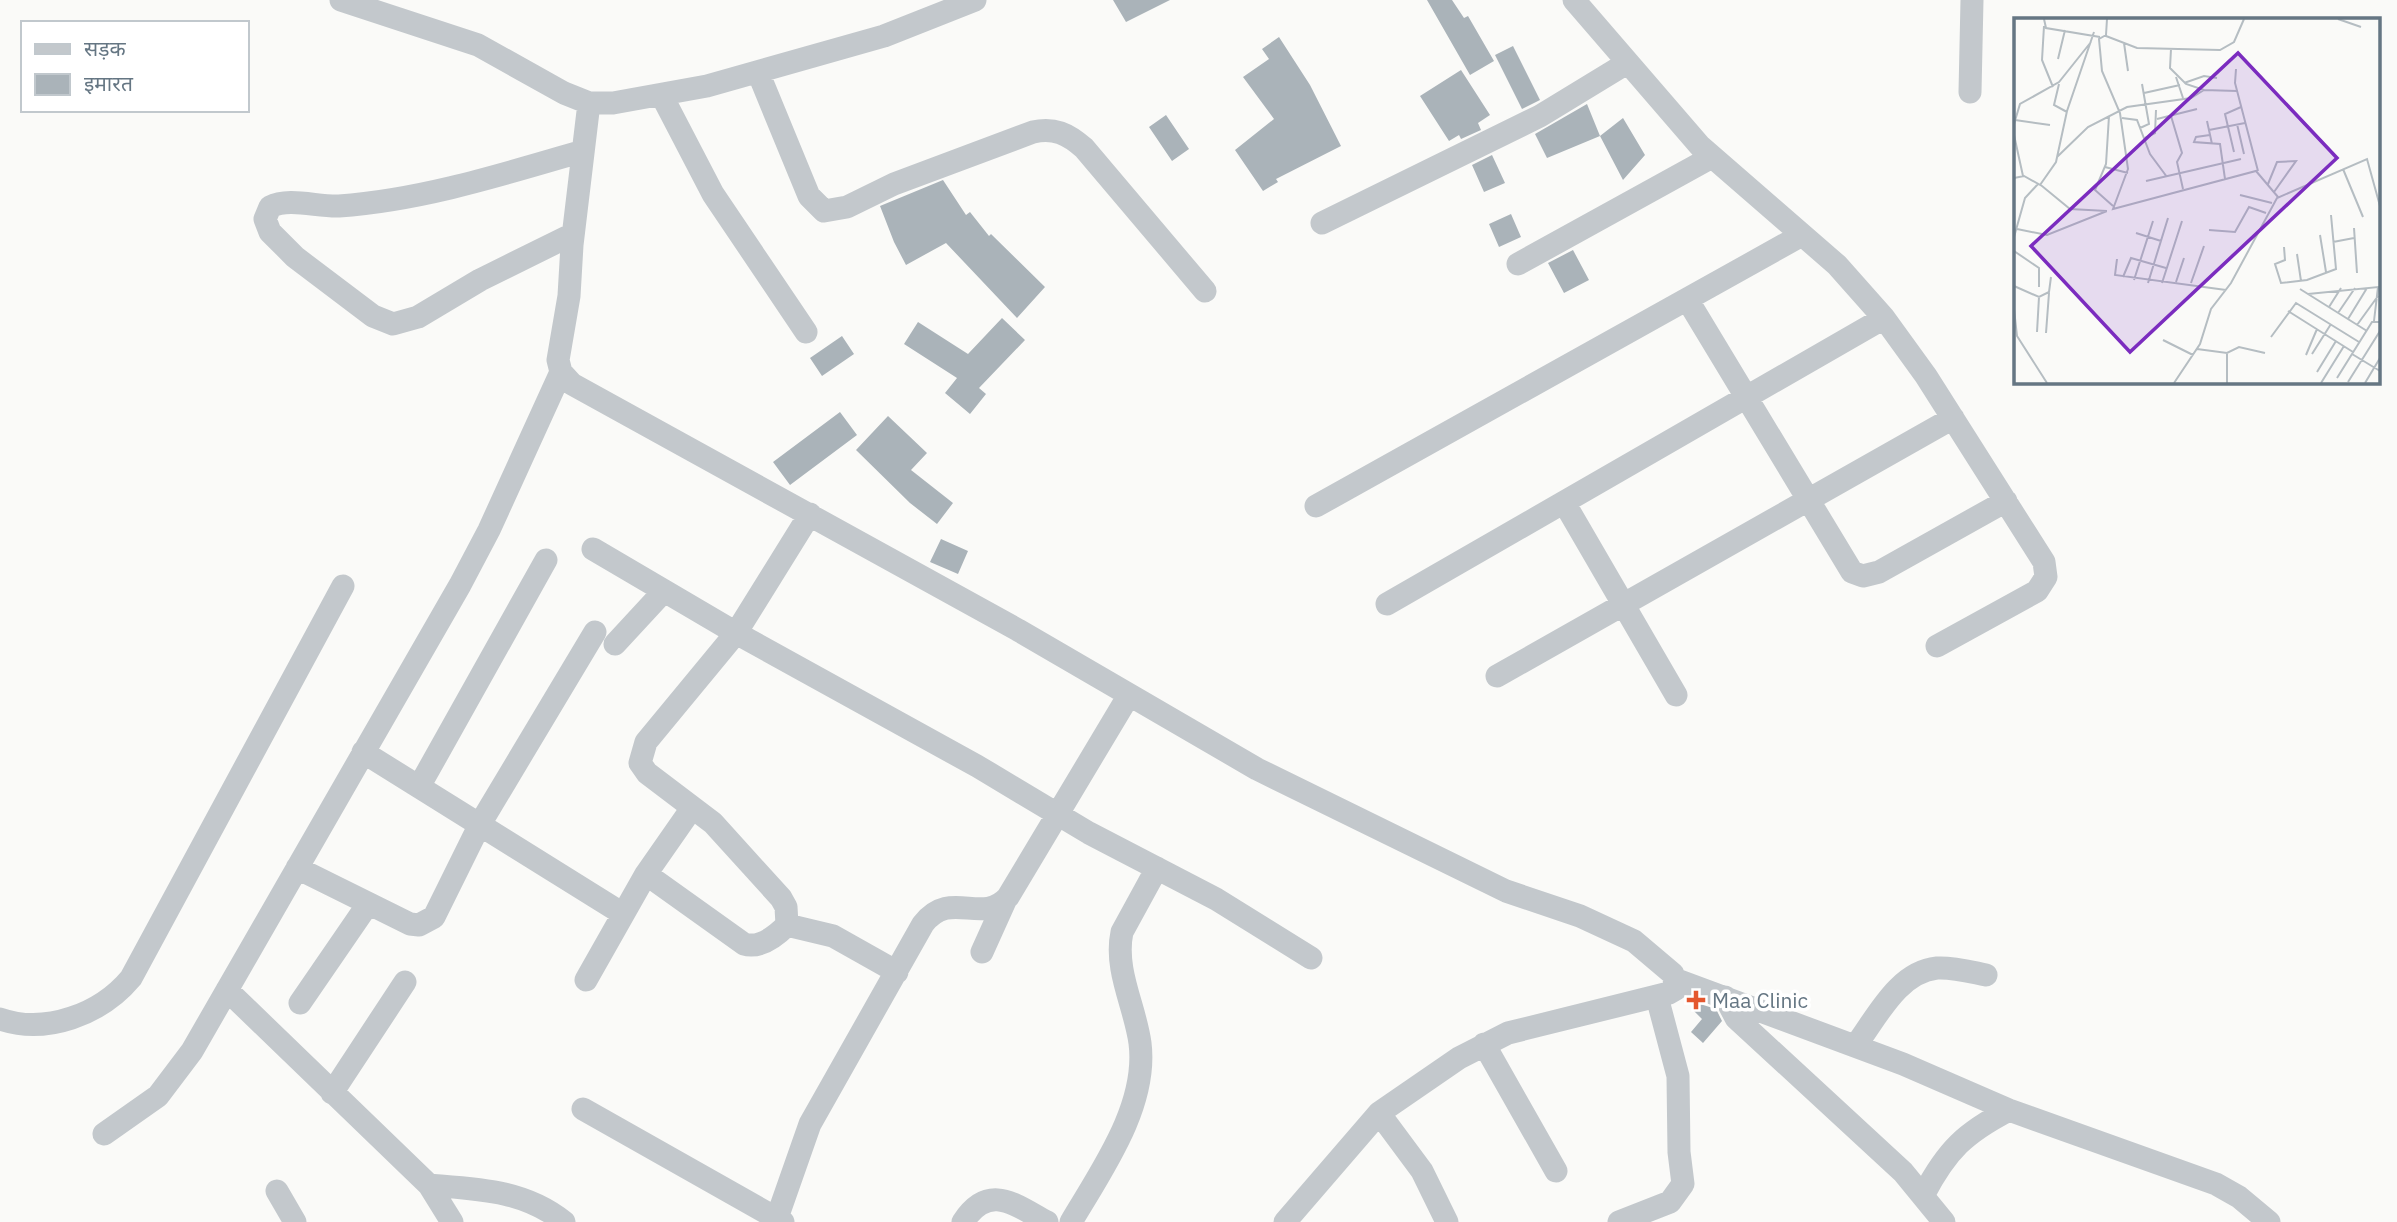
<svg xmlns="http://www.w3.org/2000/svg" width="2397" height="1222" font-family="'IBM Plex Sans','Noto Sans Devanagari',sans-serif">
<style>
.building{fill:#aab3b9}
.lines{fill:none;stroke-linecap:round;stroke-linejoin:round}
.minor{stroke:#c3c8cc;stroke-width:23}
.poi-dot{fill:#e4572e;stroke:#fff;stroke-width:2.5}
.labels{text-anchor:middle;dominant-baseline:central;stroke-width:7;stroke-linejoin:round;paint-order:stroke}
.poi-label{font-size:21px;fill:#657683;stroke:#fff;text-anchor:start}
.inset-road{fill:none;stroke:#b5bdc2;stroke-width:2}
.view{fill:#7b2cbf;fill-opacity:0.15;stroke:#7b2cbf;stroke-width:3.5}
.inset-edge{fill:none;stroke:#657683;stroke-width:3.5}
</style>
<rect width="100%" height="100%" fill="#fafaf8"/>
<!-- building -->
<path class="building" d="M1113,0H1170L1126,22Z
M1427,0H1452L1464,18L1468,16L1494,61L1470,75Z
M1279,37L1310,85L1341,146L1276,179L1278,182L1263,191L1235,150L1274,119L1243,77L1269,59L1262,49Z
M1513,46L1540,100L1522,109L1495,55Z
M1461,70L1490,115L1478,123L1481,130L1461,139L1459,135L1449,141L1420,96Z
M1587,104L1600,136L1547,158L1535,134Z
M1166,115L1189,149L1172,161L1149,127Z
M1623,118L1645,155L1623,180L1600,136Z
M1492,155L1505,183L1484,192L1472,165Z
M943,180L966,215L970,212L989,236L991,234L1045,287L1017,318L946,243L906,265L894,242L880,206Z
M1511,214L1521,237L1499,247L1489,224Z
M1573,250L1589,280L1564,293L1548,263Z
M1002,318L1025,340L979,388L986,394L970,414L945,393L957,378L904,344L918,322L968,354Z
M842,336L854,354L822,376L810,358Z
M840,412L857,435L790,485L773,462Z
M888,416L927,453L911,470L953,503L937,524L910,503L856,450Z
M941,539L968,551L958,574L930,562Z
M1700,1004L1716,1009L1722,1021L1703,1043L1691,1032L1702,1019L1694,1011Z"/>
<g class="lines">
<!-- minor -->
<path class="minor" d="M341,0L478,45L564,93L589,103H613L707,86L884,36L975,0
M1574,0L1700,146L1837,265L1884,318L1926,376L2044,562L2046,577L2037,591L1937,646
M758,72L809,196L824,211L847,207L894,184L1033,132C1054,127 1068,134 1084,148L1205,291
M1970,92L1972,0
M662,96L713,194L806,332
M589,103L572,245L569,296L558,360L561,372L572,384L1018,630L1257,769L1506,891L1580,916L1634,941L1673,974L1676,989L1669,993L1508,1033L1459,1058L1379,1113L1285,1222
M1322,223L1540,116L1627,63
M573,234L480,280L418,317L393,324L373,316L295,257L270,232L265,219L270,207C289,197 317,207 339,206C422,200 504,174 583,151
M1518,264L1712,157
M1687,299L1852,572L1863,576L1879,572L2006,501
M1565,504L1676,695
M1316,506L1802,235
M593,549L736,633L977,766L1089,833L1216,899L1311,958
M1387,604L1884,318
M615,644L664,591
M1497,676L1953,418
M363,752L623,914
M420,785L546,560
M297,868L410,924L419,925L434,917L480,824L595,632
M646,874L744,944C760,949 776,936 787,925L786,907L781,898L713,823L647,773L640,763L646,742L736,633L810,514
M787,925L833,936L897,972
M982,952L1005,901
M586,980L646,874L692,808
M1677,980L1903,1064L2009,1110L2216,1184L2239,1197L2269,1222
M227,990L429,1185L452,1222
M1725,997L1736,1018L1903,1172L1944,1222
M300,1003L368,904
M0,1019C46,1035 101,1014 131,978L343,586
M1484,1044L1556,1171
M1856,1045C1877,1017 1898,972 1937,968C1953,967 1971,972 1986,975
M332,1093L405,982
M583,1109L783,1222
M1379,1113L1422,1171L1447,1222
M104,1134L158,1096L192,1051L460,585L489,530L561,372
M429,1185C478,1189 524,1190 564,1222
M277,1191L295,1222
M1924,1194C1947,1150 1965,1133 2009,1110
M777,1218L810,1124L923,924C951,888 981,926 1008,897L1129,695
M963,1222C989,1182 1015,1205 1047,1222
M1071,1222C1101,1171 1148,1106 1140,1043C1135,1006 1114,970 1122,932L1157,868
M1619,1222L1670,1202L1683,1184L1679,1152L1678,1076L1657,997"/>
</g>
<!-- markers -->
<path class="poi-dot" d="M1692.5 989.5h7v7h7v7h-7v7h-7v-7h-7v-7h7z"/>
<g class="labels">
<!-- poi labels -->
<g class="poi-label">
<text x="1712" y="1000">Maa Clinic</text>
</g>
</g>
<!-- overview -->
<g transform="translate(2014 18)">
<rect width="366" height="366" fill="#fafaf8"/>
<path class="inset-road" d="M30,1L32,10L86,19M93,1L92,17L85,21L88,53L106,95L114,151L99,191L242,153L264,179M324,1L347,9M30,8L28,42L39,69M92,18L123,30L206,32L220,24L230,1M110,25L114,53M157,31L156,50L172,66L190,72L223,73M44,41L51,12M222,51L221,65L244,153M162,59L169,80M170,65L190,58L203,60M45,66L40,87L53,94M130,75L166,67M95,98L92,146L81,172L99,188M157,98L168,135L163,144L169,171M108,100L123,102L136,136L153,159M143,101L183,91M1,102L36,107M193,103L198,126M0,106L6,86L45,64L77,24M223,106L230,136M126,110L135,106L128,66M195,112L231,105M0,117L9,158M196,117L182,119L180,124L206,126L211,161M131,120L141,115L142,92M220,134L211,96L227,89M43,139L74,109L113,89L177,80L190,72M91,149L114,155M329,151L349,199M0,160L10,158L28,168L56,191L93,193M132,163L227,141M254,166L263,144L282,143L260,174M26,167L42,144L53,93L80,14M226,177L258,185M340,210L343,255M3,211L33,217L93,193M195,212L221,214L235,189L252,195M122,215L147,223M306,217L312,254M0,219L11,180L24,166M319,224L340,220M270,229L271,242L261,246L267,265L293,262L322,251L317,197M0,233L25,250V269M283,236L287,263M103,241L101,257L212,272M109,259L117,240L152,250M120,262L139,203M162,264L170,240M134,265L154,200M148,265L168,203M177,265L190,228M0,268L25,279L35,274L37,259M286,271L353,313M294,276L364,269L360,303M315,289L327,270M0,291L3,318L33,365M274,293L339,334M324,295L341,270M334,301L353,270M343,307L364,278M23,314L25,279M32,315L35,275M257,319L282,285L345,324M149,322L179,337M183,331L213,335L225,329L251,335M298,336L317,306M338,336L366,353M292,337L303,311M303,354L322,323M323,360L358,304H366M334,364L366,313M160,365L186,326L197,291L217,265L263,180L353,141L366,188M213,365V335M307,365L330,328M351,365L366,340"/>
<path class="view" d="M224,35L323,140L116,334L17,228Z"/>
<rect width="366" height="366" class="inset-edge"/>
</g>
<!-- legend -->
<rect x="21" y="21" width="228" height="91" fill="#ffffff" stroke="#c1c8cd" stroke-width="2"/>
<rect x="35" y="44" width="35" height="10" fill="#c3c8cc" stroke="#c1c8cd" stroke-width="2"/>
<text x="84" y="56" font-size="21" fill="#657683">सड़क</text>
<rect x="35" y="74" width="35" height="21" fill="#aab3b9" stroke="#c1c8cd" stroke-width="2"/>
<text x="84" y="91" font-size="21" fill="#657683">इमारत</text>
</svg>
